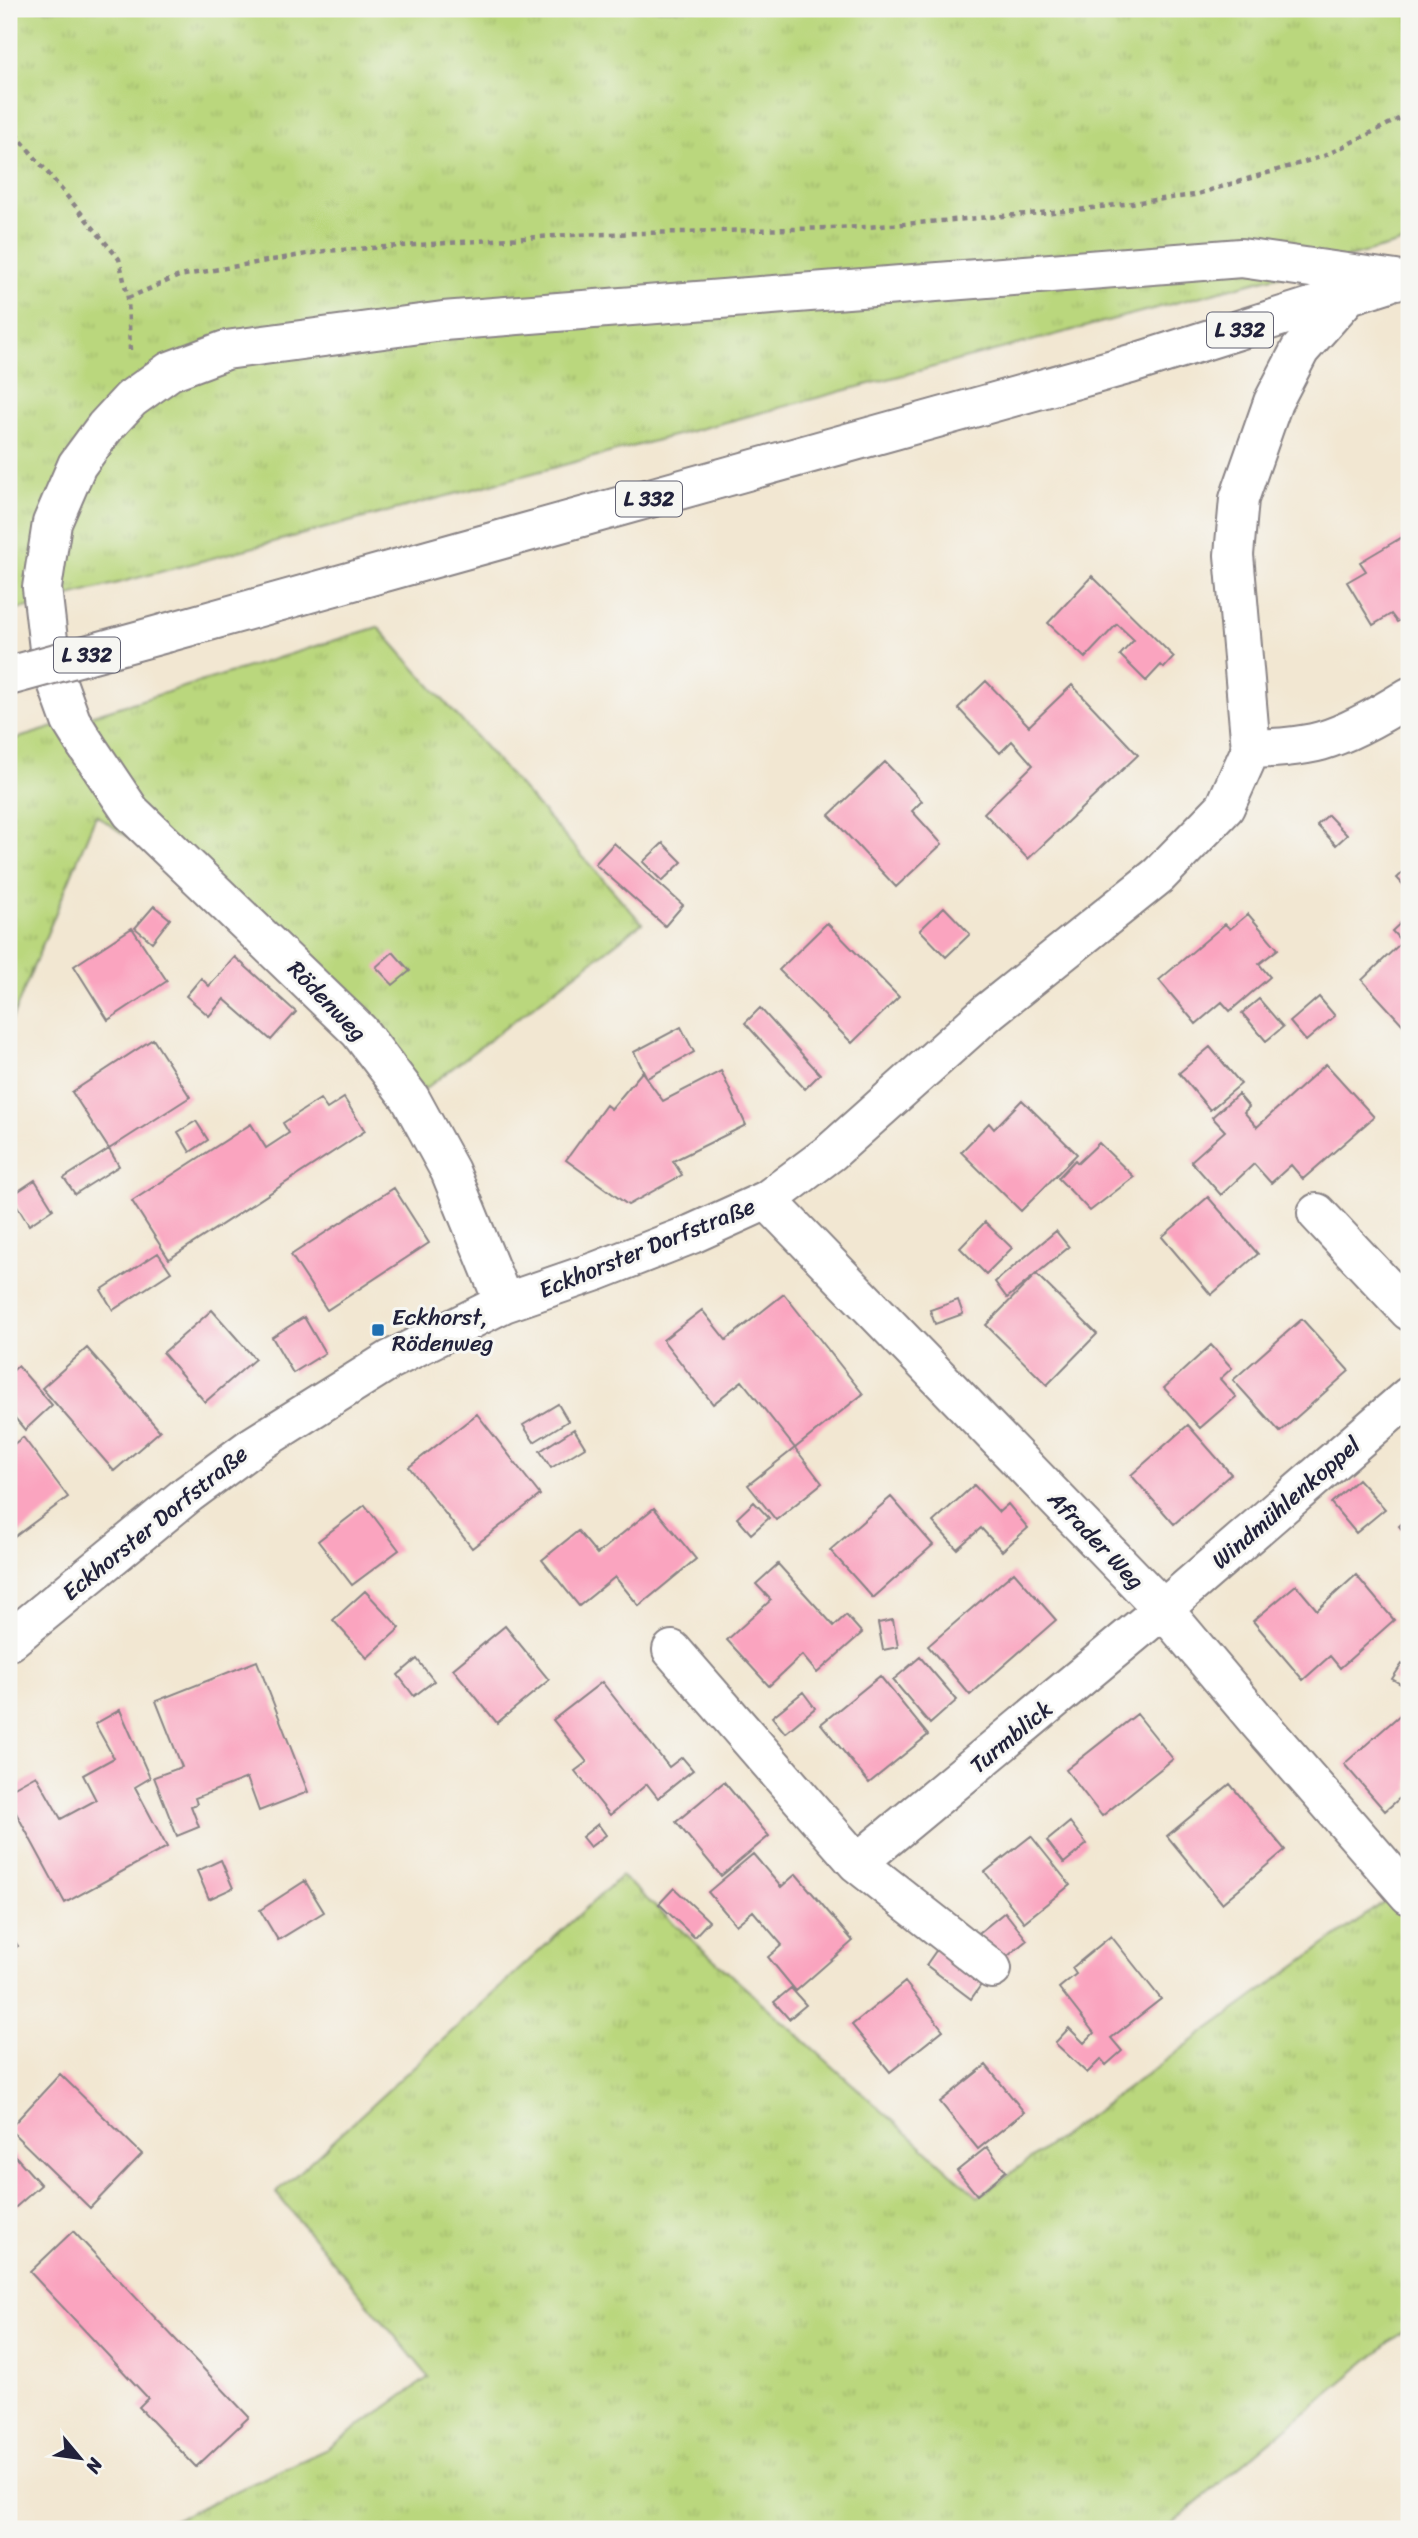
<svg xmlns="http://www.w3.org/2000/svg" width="1418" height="2538" font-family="Sriracha,sans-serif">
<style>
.grass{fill:url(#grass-tufts);stroke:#6e7c5c;stroke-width:2}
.building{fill:#faa4bf}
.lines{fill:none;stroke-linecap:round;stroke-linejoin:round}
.street-casing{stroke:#8a8486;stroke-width:42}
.primary-casing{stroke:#8a8486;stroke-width:42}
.path{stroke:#8a8486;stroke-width:4.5;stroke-dasharray:5 5;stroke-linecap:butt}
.street{stroke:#fff;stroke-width:38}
.primary{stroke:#fff;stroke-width:38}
.primary-bridge-casing{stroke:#8a8486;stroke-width:42;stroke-linecap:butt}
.primary-bridge{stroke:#fff;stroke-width:38}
.poi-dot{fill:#1f6fb2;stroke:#f6f6f2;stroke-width:2.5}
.labels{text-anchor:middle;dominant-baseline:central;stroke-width:6;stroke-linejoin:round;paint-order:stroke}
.shield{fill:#f6f6f2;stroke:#626272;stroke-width:2}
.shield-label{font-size:21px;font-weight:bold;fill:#22223b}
.street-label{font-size:23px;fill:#22223b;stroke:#f6f6f2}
.poi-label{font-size:23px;fill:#22223b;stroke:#f6f6f2;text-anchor:start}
</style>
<defs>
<pattern id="grass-tufts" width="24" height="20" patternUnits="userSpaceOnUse" patternTransform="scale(1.75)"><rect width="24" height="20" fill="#bad77d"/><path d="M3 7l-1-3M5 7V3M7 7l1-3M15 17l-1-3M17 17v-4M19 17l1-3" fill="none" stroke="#a0b86d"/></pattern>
</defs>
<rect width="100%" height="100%" fill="#f6f6f2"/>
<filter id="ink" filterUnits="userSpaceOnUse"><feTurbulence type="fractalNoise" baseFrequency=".0143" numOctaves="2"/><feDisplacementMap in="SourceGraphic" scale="14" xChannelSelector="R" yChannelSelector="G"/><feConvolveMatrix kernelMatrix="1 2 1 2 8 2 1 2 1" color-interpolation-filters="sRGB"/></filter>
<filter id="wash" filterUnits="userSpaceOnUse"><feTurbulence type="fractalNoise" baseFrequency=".00686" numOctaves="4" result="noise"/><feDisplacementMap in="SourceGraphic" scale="28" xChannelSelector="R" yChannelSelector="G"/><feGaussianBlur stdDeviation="1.57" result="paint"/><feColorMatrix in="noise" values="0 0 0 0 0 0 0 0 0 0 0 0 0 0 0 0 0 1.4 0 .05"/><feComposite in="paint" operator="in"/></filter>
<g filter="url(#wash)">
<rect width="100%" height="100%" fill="#f2e7d2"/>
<!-- grass -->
<path class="grass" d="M9,9H1409V241L9,612Z
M378,627L642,923L425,1089L279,941L96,815L9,1026V741Z
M621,1876L978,2197L1393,1895L1409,1911V2326L1165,2529H154L327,2449L429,2377L276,2193Z"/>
<g id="blocks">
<!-- building -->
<path class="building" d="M1404,536L1409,544V615L1397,622L1391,614L1373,625L1347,582L1366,571L1360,562Z
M1092,576L1174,657L1164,668L1161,665L1146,681L1120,655L1134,640L1117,624L1085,658L1048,623Z
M986,681L1029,726L1072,685L1138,755L1028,859L984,813L1033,765L1012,741L1000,753L958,708Z
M885,762L922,801L912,811L942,844L896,887L829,815Z
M1328,815L1347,835L1336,845L1317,825Z
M614,843L683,905L665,926L595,864Z
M663,843L682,862L662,881L643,862Z
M1409,867V891L1397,878Z
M154,906L170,919L152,942L135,928Z
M944,907L970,934L946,957L920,930Z
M1248,914L1278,949L1259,964L1270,977L1230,1011L1222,1002L1196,1024L1159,980L1225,924L1230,929Z
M1405,919L1409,923V1021L1404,1026L1362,980L1402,942L1392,931Z
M827,923L899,997L852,1043L779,970Z
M132,928L167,981L108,1020L74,966Z
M393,952L410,971L393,985L376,967Z
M235,957L296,1012L271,1040L224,999L209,1016L186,996L201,978L209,986Z
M1319,997L1335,1016L1306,1041L1290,1022Z
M1259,999L1283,1027L1266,1041L1242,1013Z
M760,1008L820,1074L805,1089L745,1023Z
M681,1027L694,1052L647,1078L634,1052Z
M153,1039L190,1097L109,1149L119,1166L75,1194L64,1178L109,1149L72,1092Z
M1210,1047L1241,1084L1210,1110L1179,1073Z
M1326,1064L1374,1117L1303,1179L1291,1165L1271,1183L1254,1164L1221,1195L1191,1161L1225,1131L1212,1117L1238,1094L1249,1107L1244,1112L1257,1127Z
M721,1071L746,1125L673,1161L682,1175L628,1205L566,1160L606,1105L611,1109L642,1072L663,1101Z
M344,1098L365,1131L169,1259L132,1201L251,1124L266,1148L289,1133L283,1123L320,1099L327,1109Z
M1022,1100L1077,1154L1021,1211L961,1152L989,1123L994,1129Z
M196,1121L208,1140L190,1152L178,1132Z
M1099,1143L1134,1177L1090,1211L1058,1178L1075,1160L1078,1163Z
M35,1180L53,1209L29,1225L11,1196Z
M394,1188L429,1243L327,1310L291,1255Z
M1208,1197L1258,1254L1211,1295L1162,1237Z
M985,1222L1012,1248L986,1274L960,1248Z
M1056,1231L1069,1247L1007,1298L995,1282Z
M158,1253L171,1272L113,1310L101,1290Z
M1036,1274L1097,1334L1047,1385L986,1325Z
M784,1294L863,1394L795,1448L742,1381L713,1404L663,1340L702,1310L726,1340Z
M958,1300L963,1314L935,1324L930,1310Z
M212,1310L255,1359L205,1402L163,1353Z
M304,1317L325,1353L293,1373L272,1337Z
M1302,1319L1349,1371L1280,1432L1233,1380Z
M1211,1345L1232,1368L1220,1379L1236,1397L1200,1428L1164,1388Z
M87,1348L160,1431L114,1471L42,1388Z
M18,1366L52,1405L25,1430L9,1411V1374Z
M558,1404L568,1421L534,1442L523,1425Z
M477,1414L540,1495L472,1548L409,1467Z
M1188,1425L1231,1474L1174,1524L1131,1475Z
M574,1429L585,1447L551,1468L540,1451Z
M23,1437L68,1497L13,1538L9,1533V1448Z
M795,1448L822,1483L776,1520L748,1485Z
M1358,1479L1385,1509L1356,1533L1331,1503Z
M974,1485L999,1512L1008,1504L1028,1528L1002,1551L981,1528L957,1549L933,1522Z
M891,1497L933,1545L873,1598L830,1550Z
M754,1502L769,1518L751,1534L737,1518Z
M365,1505L399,1550L352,1585L318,1541Z
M654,1508L696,1559L639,1606L615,1577L579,1606L542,1560L578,1531L597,1554Z
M1409,1517V1538L1399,1526Z
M778,1564L834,1626L846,1615L862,1633L817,1673L802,1655L769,1686L727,1640L771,1600L756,1584Z
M1014,1572L1056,1620L970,1695L928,1646Z
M1356,1575L1394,1620L1340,1668L1330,1656L1303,1680L1253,1621L1296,1585L1317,1610Z
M365,1591L400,1628L367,1658L333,1620Z
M893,1620L898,1647L883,1650L878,1623Z
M505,1626L549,1680L497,1723L453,1669Z
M920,1657L957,1700L930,1724L893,1680Z
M417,1659L434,1681L414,1696L398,1675Z
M257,1661L308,1792L259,1811L247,1778L195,1798L197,1804L191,1806L199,1827L177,1836L154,1777L182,1767L156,1701Z
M1402,1664L1409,1668V1689L1392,1679Z
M880,1676L928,1735L869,1783L821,1724Z
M602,1682L669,1767L682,1757L693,1770L658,1798L647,1784L610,1815L575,1771L587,1762L553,1720Z
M803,1692L815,1708L785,1733L772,1717Z
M1409,1707V1790L1385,1811L1344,1764Z
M120,1710L150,1778L135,1787L167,1847L65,1903L9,1800V1790L36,1775L61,1819L96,1800L83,1775L114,1758L95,1724Z
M1137,1714L1173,1759L1102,1816L1066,1770Z
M724,1782L769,1836L721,1876L676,1822Z
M1230,1784L1285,1850L1222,1903L1167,1836Z
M1070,1822L1087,1844L1064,1863L1047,1841Z
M598,1824L606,1835L590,1847L582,1837Z
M1031,1836L1070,1885L1024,1922L985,1872Z
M753,1854L781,1887L796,1874L853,1941L796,1991L768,1957L782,1945L753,1911L736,1925L708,1892Z
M221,1860L233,1888L209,1899L197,1871Z
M305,1881L324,1912L278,1940L260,1910Z
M674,1888L709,1921L694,1937L659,1904Z
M1005,1912L1027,1940L1002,1961L979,1933Z
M9,1933L18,1946L9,1952Z
M1111,1936L1161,1999L1111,2038L1122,2051L1106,2065L1101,2059L1087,2073L1055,2043L1069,2028L1084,2043L1094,2033L1059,1988L1076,1974L1072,1968Z
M938,1948L983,1982L971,1999L926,1965Z
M905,1982L943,2030L890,2072L852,2025Z
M791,1988L806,2005L789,2019L774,2002Z
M986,2065L1024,2112L978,2149L940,2102Z
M60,2074L142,2154L90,2208L9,2129Z
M987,2147L1006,2171L977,2195L957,2171Z
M9,2149L41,2185L9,2213Z
M73,2231L249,2417L196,2467L139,2407L148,2398L30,2272Z"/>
</g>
</g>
<g filter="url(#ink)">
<use href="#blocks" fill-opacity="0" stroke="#8a8486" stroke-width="2"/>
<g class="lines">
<!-- street casing -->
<g class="street-casing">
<path id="street" d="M86,745L131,812L359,1031L410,1098L450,1171L504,1303
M767,1200L1163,1609L1259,1723L1409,1895
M1317,1213L1409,1311
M9,1641L188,1494L253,1446L390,1360L504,1303L597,1271L692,1234L767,1200L830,1153L989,1011L1159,875L1225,807L1251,749C1275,748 1299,747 1321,741C1349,733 1385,712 1409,697
M672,1650L857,1863L992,1969
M857,1863L1163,1609L1409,1396"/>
</g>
<!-- primary casing -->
<g class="primary-casing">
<path id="primary" d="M166,633L1131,364L1387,283
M86,745L71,721L51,666L42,588L52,523L77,465L105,427L131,399L170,371L226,350L443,321L1241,258L1396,280
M1251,749L1234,555L1239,499L1273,402L1300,350L1347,297"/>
</g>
<!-- path -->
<path class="path" d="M9,126L119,259L128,298L130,350
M128,298L179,276L325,251L570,235L867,227L1077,210L1194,195L1324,156L1409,114"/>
<!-- street -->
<use href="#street" class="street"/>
<!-- primary -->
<use href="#primary" class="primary"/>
<!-- primary-bridge casing -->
<g class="primary-bridge-casing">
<path id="primary-bridge" d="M9,676L166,633"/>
</g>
<!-- primary-bridge -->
<use href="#primary-bridge" class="primary-bridge"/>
</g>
</g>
<!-- markers -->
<rect class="poi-dot" x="371" y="1323" width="14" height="14" rx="3.5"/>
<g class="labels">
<!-- shield labels -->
<g class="shield">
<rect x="1207" y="312.5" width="66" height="35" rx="5"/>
<rect x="616" y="481.5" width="66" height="35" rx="5"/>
<rect x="54" y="637.5" width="66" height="35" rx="5"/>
</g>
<g class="shield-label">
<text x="1240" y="330">L 332</text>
<text x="649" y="499">L 332</text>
<text x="87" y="655">L 332</text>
</g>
<!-- street labels -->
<g class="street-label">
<text transform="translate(327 1001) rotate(46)">Rödenweg</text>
<text transform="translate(647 1248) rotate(-22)">Eckhorster Dorfstraße</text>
<text transform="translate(1286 1503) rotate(-41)">Windmühlenkoppel</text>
<text transform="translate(155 1523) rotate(-39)">Eckhorster Dorfstraße</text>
<text transform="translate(1096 1540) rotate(46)">Afrader Weg</text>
<text transform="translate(1011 1737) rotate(-40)">Turmblick</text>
</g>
<!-- poi labels -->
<g class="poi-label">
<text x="392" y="1317">Eckhorst,<tspan x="392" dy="26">Rödenweg</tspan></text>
</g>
</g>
<!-- margin -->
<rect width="1418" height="2538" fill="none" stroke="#f6f6f2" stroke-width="35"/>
<!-- north arrow -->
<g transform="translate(80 2458) rotate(119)" stroke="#f6f6f2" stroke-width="5" paint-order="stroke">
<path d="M0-5L12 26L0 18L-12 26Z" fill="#22223b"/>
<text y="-10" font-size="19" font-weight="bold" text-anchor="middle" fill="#22223b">N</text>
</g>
</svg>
